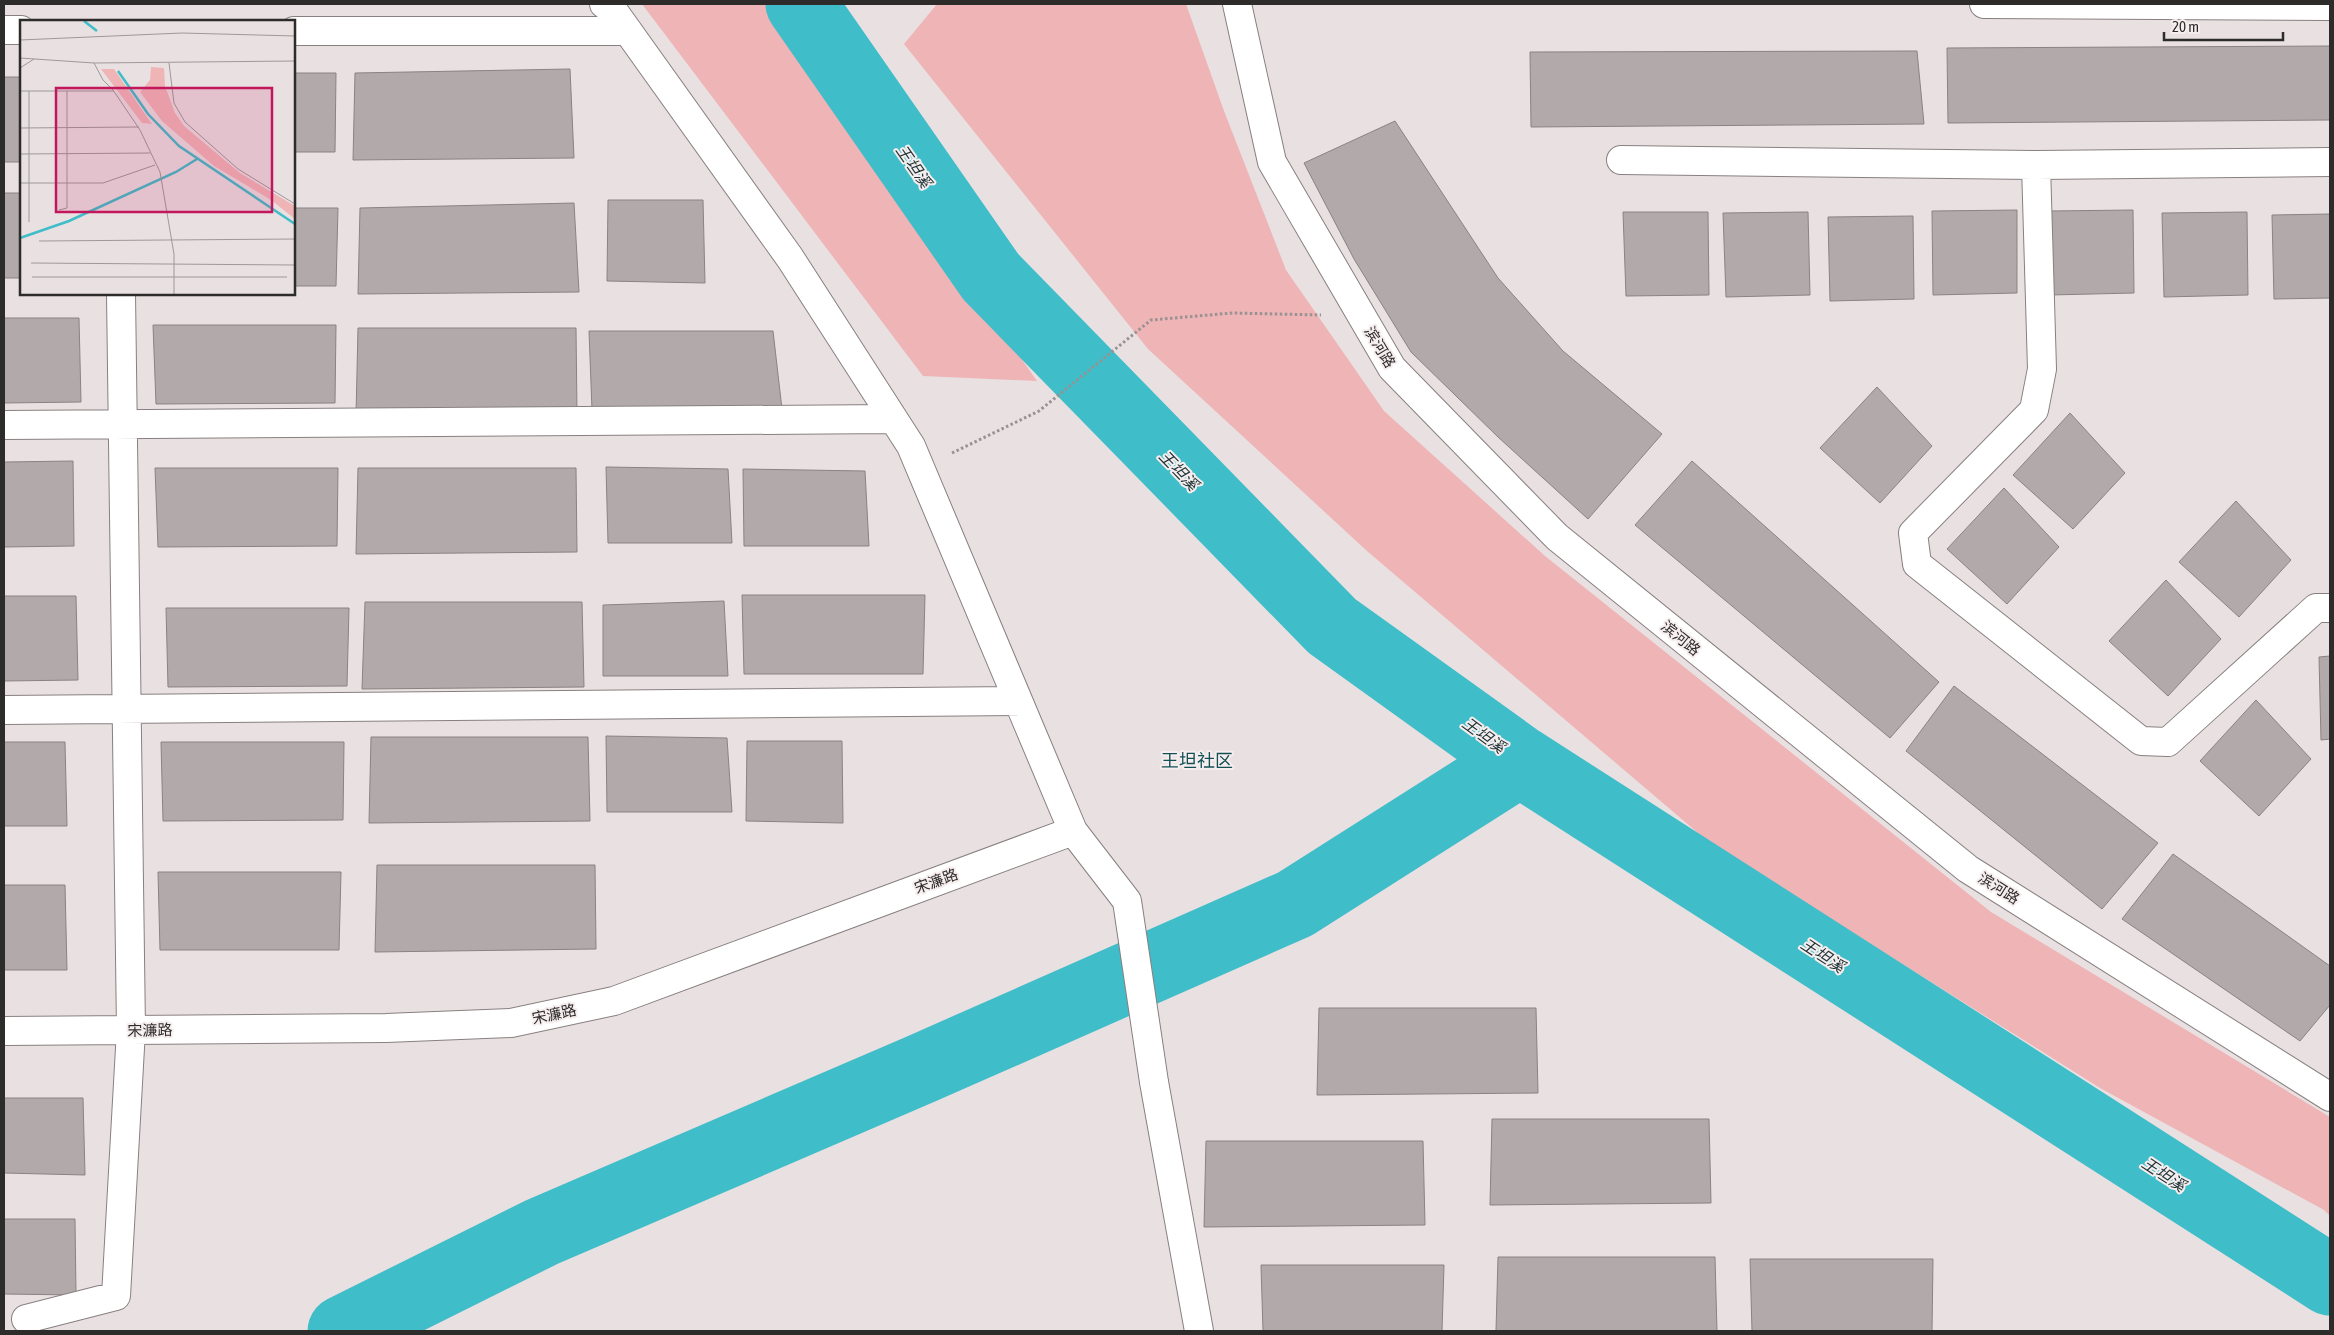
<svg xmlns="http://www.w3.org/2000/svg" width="2334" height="1335" font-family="'Asap Condensed','Noto Sans SC',sans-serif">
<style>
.green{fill:#efb4b6}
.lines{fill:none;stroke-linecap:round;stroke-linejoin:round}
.river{stroke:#3fbdc9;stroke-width:71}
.building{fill:#b2aaaa;stroke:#8a8283}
.minor-casing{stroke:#888080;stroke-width:30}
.path{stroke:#989292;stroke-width:3;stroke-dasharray:2.5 2.5;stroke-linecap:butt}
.minor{stroke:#fff;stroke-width:28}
.labels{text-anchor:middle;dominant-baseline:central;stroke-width:4;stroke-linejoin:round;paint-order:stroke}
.street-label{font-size:15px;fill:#2e2b2b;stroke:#f6eeee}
.water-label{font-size:16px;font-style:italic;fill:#1b3033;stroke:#f6eeee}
.quarter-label{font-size:18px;fill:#135055;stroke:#f6eeee}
.inset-river{fill:none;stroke:#3fbdc9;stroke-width:2.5}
.inset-road{fill:none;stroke:#9e9898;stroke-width:1}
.view{fill:#c2185b;fill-opacity:0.15;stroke:#c2185b;stroke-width:2.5}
.inset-edge{fill:none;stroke:#2e2b2b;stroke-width:2.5}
</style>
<rect width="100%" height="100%" fill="#e9e0e1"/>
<!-- green -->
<path class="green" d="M642,4H774L1037,381L923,376Z
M937,4H1186L1224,111L1286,270L1384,411L1545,556L1991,912L2330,1117V1216L2324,1210L2100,1088L1711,844L1367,551L1148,349L904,44Z"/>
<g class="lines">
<!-- river -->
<path class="river" d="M801,4L991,277L1332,626L1520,761L2330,1280
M343,1331L542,1232L921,1069L1295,904L1520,761"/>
</g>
<!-- building -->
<path class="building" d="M2330,46V120L1948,123L1947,48Z
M1917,51L1924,124L1531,127L1530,52Z
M570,69L574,158L353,160L355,73Z
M294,73H336L335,152H294Z
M4,77H21V162H4Z
M1395,121L1498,278L1563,351L1662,434L1588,519L1498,437L1411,352L1354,259L1304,163Z
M4,193H21V278H4Z
M608,200H703L705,283L607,281Z
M574,203L579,292L358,294L360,208Z
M294,208H338L336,286H294Z
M2017,210V293L1933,295L1932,211Z
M2133,210L2134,293L2050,295L2049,211Z
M1623,212H1708L1709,295L1626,296Z
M1808,212L1810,295L1726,297L1723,213Z
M2247,212L2248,295L2164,297L2162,213Z
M2330,214V298L2274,299L2272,215Z
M1913,216L1914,299L1830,301L1828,217Z
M4,318H79L81,402L4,403Z
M153,325H336L335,403L156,404Z
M358,328H576L577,413L356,415Z
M589,331H773L782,409L592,410Z
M1877,387L1932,446L1880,503L1820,448Z
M2070,413L2125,473L2073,529L2013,475Z
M73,461L74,546L4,547V462Z
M1692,461L1939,682L1890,738L1635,525Z
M606,467L728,469L732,543H608Z
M155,468H338L337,546L158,547Z
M358,468H576L577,552L356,554Z
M743,469L865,471L869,546H744Z
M2004,488L2059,547L2007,604L1947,549Z
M2236,501L2291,560L2239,617L2179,562Z
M2166,580L2221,639L2168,696L2109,641Z
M742,595H925L923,674H744Z
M4,596H76L78,680L4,681Z
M724,601L728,676H603V605Z
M365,602H582L584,687L362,689Z
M166,608H349L347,686L168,687Z
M2330,656V739L2321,740L2319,657Z
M1954,686L2158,843L2102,909L1906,751Z
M2256,700L2311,759L2259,816L2200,761Z
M606,736L727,738L732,812H607Z
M371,737H588L590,821L369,823Z
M747,741H842L843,823L746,821Z
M4,742H65L67,826H4Z
M161,742H344L343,820L163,821Z
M2173,854L2330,966V1005L2300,1041L2122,919Z
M377,865H595L596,949L375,952Z
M158,872H341L339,950H160Z
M4,885H65L67,970H4Z
M1319,1008H1536L1538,1093L1317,1095Z
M4,1098H83L85,1175L4,1173Z
M1492,1119H1709L1711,1203L1490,1205Z
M1206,1141H1423L1425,1225L1204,1227Z
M4,1219H75L76,1295L4,1294Z
M1498,1257H1715L1717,1331H1496Z
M1750,1259H1933L1932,1331H1752Z
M1261,1265H1444L1442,1331H1263Z"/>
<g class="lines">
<!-- minor casing -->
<g class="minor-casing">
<path id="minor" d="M604,4L615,13L790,258L911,446L1073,831L1127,901L1154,1082L1199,1331
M1237,4L1272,162L1392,368L1557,537L1968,869L2330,1097
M1984,4L2330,6
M4,30H21
M294,31H628
M1621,160L2036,165L2330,162
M2036,165L2042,369L2034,410L1913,533L1917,564L2141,741L2168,742L2316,608H2330
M4,425L893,419
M4,710L1018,701
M4,1031L386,1028L511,1023L614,1001L1073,831
M26,1319L116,1296L131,1030L121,294"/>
</g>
<!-- path -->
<path class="path" d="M952,453L1039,411L1151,320L1232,313L1321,315"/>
<!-- minor -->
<use href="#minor" class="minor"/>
</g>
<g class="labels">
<!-- street labels -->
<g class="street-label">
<text transform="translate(1380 347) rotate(59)">滨河路</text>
<text transform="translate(1681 638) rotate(39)">滨河路</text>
<text transform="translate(936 881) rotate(-20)">宋濂路</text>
<text transform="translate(1999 888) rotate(32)">滨河路</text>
<text transform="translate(554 1014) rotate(-12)">宋濂路</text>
<text transform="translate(150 1030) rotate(-1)">宋濂路</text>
</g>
<!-- water labels -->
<g class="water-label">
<text transform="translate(914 166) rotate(55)">王坦溪</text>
<text transform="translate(1179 470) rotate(46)">王坦溪</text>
<text transform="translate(1484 735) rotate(36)">王坦溪</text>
<text transform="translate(1823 955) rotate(33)">王坦溪</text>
<text transform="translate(2164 1174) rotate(33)">王坦溪</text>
</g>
<!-- quarter labels -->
<g class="quarter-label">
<text x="1197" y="760">王坦社区</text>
</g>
</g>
<!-- overview -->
<g transform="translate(20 20)">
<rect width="275" height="275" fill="#e9e0e1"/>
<path d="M131,47L144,48L145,66L155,93L164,106L220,153L275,186V199L251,180L194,146L142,101L120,72L130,60ZM81,49H94L132,104L122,103Z" fill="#efb4b6"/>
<path class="inset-river" d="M64,1L77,11M98,51L128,94L159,126L275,204M0,218L49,201L156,152L177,139"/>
<path class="inset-road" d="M0,20L162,13L275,16M0,38L74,43L275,41M74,43L83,60L93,70L120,110L140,152L154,234V274M149,43L154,83L165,102L218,149L275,184M0,48L14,39M0,71H94M9,71V202M0,108L119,107M0,134L130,133M0,163H83L135,145M39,190L47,188V71M19,221L275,219M11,243L275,245M12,257H267"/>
<path class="view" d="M36,68H252V192H36Z"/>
<rect width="275" height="275" class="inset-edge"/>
</g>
<!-- border -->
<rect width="2334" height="1335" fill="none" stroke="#2e2b2b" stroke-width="10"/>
<!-- scale -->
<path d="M2164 32v8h119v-8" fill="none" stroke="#2e2b2b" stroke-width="2.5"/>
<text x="2172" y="32" font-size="15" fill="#2e2b2b" stroke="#f6eeee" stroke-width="4" paint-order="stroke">20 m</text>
</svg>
